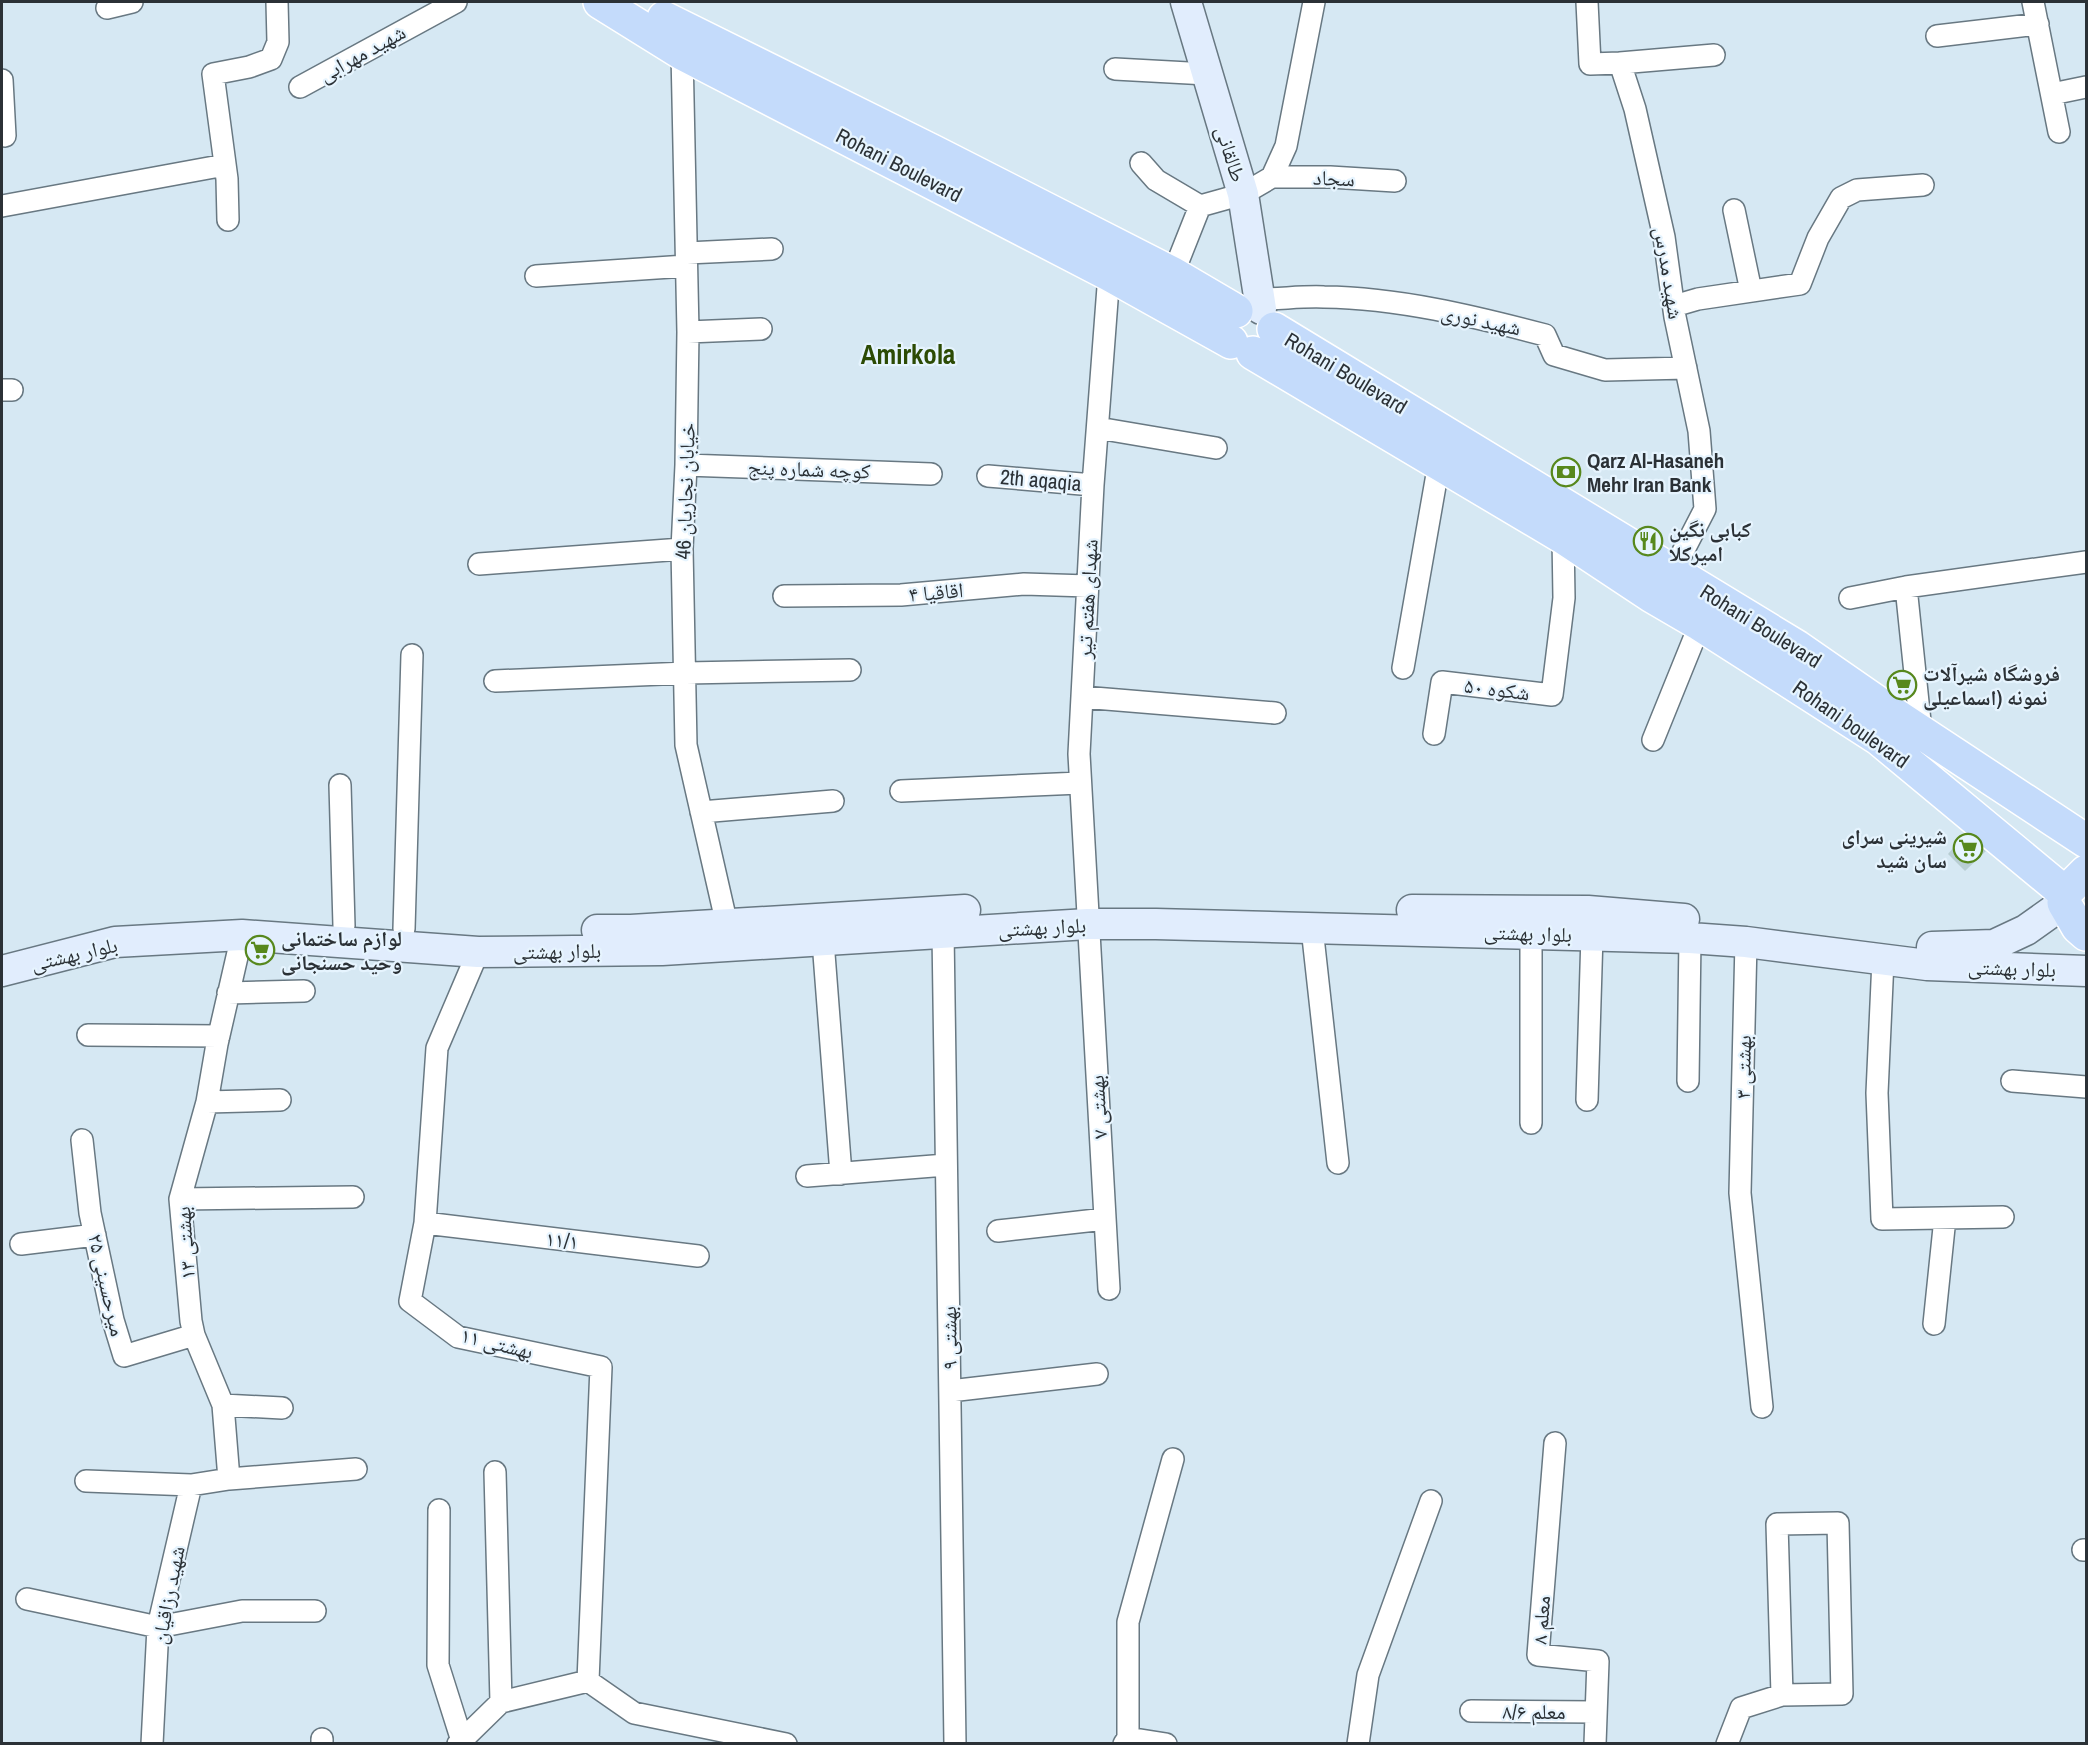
<svg xmlns="http://www.w3.org/2000/svg" width="2088" height="1745" font-family="'Archivo Narrow','Noto Naskh Arabic',sans-serif">
<style>
.building{fill:#b8ced3}
.lines{fill:none;stroke-linecap:round;stroke-linejoin:round}
.street-casing{stroke:#687882;stroke-width:24}
.secondary-casing{stroke:#687882;stroke-width:33}
.primary-casing{stroke:#fff;stroke-width:36}
.street{stroke:#fff;stroke-width:21}
.secondary{stroke:#e1edfd;stroke-width:30}
.primary{stroke:#c4dbfb;stroke-width:33}
.labels{text-anchor:middle;dominant-baseline:central;stroke-width:4.5;stroke-linejoin:round;paint-order:stroke}
.street-label{font-size:21px;fill:#2b3136;stroke:#e6f4fe}
.poi-label{font-size:21px;font-weight:bold;fill:#2b3136;stroke:#e6f4fe;text-anchor:start}
.district-label{font-size:27px;font-weight:bold;fill:#2c4b04;stroke:#e6f4fe}
</style>
<rect width="100%" height="100%" fill="#d6e8f3"/>
<!-- building -->
<path class="building" d="M1965,834L1986,851L1965,871L1948,854Z"/>
<g class="lines">
<!-- street casing -->
<g class="street-casing">
<path id="street" d="M1587,2L1590,64L1620,63L1635,109L1664,237L1675,317L1699,431L1705,509L1673,571
M2033,2L2059,132
M107,8L132,2
M1937,36L2038,24
M682,53L688,332L686,465L682,549L686,745L727,925
M1620,63L1714,55
M1115,69L1207,74
M2,80L5,136
M300,87L456,2
M2052,94L2086,87
M1141,163L1156,180L1200,206
M1272,177H1330L1395,181
M2,206L225,165
M1734,210L1751,291
M228,220L227,179L213,74L249,67L271,59L278,42L277,2
M687,253L772,249
M1173,274L1200,206L1243,194L1272,177L1286,146L1314,2
M536,276L686,266
M1260,299C1281,299 1303,296 1324,297C1398,298 1473,316 1545,335L1554,355L1605,370L1686,368
M1674,306L1698,299L1800,284L1818,238L1841,198L1857,190L1923,185
M688,332L761,329
M2,390H12
M1098,428L1216,448
M686,465L931,474
M988,476L1093,485
M479,564L682,549
M1906,587L1921,731
M784,596L901,595L1024,584L1088,586
M1850,598L1906,587L2086,562
M1403,668L1439,463
M495,681L686,673L850,670
M1082,697L1275,713
M1434,734L1442,682L1552,695L1564,598L1563,537
M1653,740L1700,624
M340,785L344,926
M901,791L1080,783
M701,812L833,801
M1312,928L1338,1163
M404,929L412,655
M943,932L955,1744
M823,941L841,1174
M1746,942L1740,1193L1762,1407
M478,952L437,1048L425,1223L410,1301L458,1337L601,1367L588,1681
M1883,960L1877,1093L1882,1219L2003,1217
M228,993L304,991
M88,1035L219,1036
M1688,1081L1690,938
M2012,1081L2086,1087
M1587,1100L1592,935
M207,1102L280,1100
M1531,1123V933
M82,1140L90,1213L113,1320L124,1356L194,1335
M807,1176L946,1165
M180,1199L353,1197
M425,1223L698,1256
M998,1231L1105,1219
M21,1244L95,1235
M1109,1289L1079,754L1093,485L1109,274
M1934,1324L1945,1218
M950,1391L1097,1374
M223,1405L282,1408
M1555,1443L1538,1655L1598,1661L1595,1744
M495,1472L501,1702
M229,1479L223,1405L194,1335L191,1321L180,1199L207,1102L217,1044L242,935
M86,1481L191,1485L229,1479L356,1469
M439,1510L438,1665L463,1744
M2083,1550H2086
M27,1599L158,1627L242,1611H315
M1471,1711L1596,1712
M1128,1738L1166,1744
M152,1744L158,1627L191,1485
M322,1744V1739
M458,1744L501,1702L588,1681L634,1713L786,1744
M1124,1744L1128,1738V1622L1173,1459
M1358,1744L1368,1675L1431,1501
M1727,1744L1741,1708L1782,1695L1842,1694L1838,1523L1777,1524L1782,1695"/>
</g>
<!-- secondary casing -->
<g class="secondary-casing">
<path id="secondary" d="M1186,2L1243,194L1261,309
M1412,910L1588,911L1684,919
M597,930H631L965,910
M1932,947L1994,945L2026,930L2064,903
M2,971L115,942L242,935L478,952L662,950L1088,924H1156L1690,938L1746,942L1927,965L2086,971"/>
</g>
<!-- primary casing -->
<g class="primary-casing">
<path id="primary" d="M600,2L682,53L1109,274L1231,342
M664,18L934,152L1173,274L1236,311
M1274,329L1797,647L1898,717L2086,841
M1253,353L1563,537L1652,596L1700,624L1878,738L2065,893
M2086,872L2065,893L2064,903L2078,927L2086,934"/>
</g>
<!-- street -->
<use href="#street" class="street"/>
<!-- secondary -->
<use href="#secondary" class="secondary"/>
<!-- primary -->
<use href="#primary" class="primary"/>
</g>
<!-- icons -->
<defs>
<g id="bank-ring" transform="scale(1.5)"><circle r="9.5" fill="#e6f4fe" stroke="#57881d" stroke-width="1.5"/><path d="M-6-4H6V4H-6ZM0-2.3a2.3 2.3 0 1 0 0 4.6a2.3 2.3 0 1 0 0-4.6Z" fill="#57881d"/></g>
<g id="restaurant-ring" transform="scale(1.5)"><circle r="9.5" fill="#e6f4fe" stroke="#57881d" stroke-width="1.5"/><path d="M-5-6h1v4h1v-4h1v4h1v-4h1v5L-1.5 .5V6h-2V.5L-5-1ZM5-6V6H3V1.5H1.5Q1.5-4 5-6Z" fill="#57881d"/></g>
<g id="supermarket-ring" transform="scale(1.5)"><circle r="9.5" fill="#e6f4fe" stroke="#57881d" stroke-width="1.5"/><path d="M-6-5.5h2.5l.6 2H6L4.5 2H-2.5L-4.4-4H-6ZM-1.5 3.2a1.3 1.3 0 1 0 .1 0ZM3 3.2a1.3 1.3 0 1 0 .1 0Z" fill="#57881d"/></g>
</defs>
<g fill-rule="evenodd">
<use href="#bank-ring" x="1566" y="472"/>
<use href="#restaurant-ring" x="1648" y="541"/>
<use href="#supermarket-ring" x="1902" y="685"/>
<use href="#supermarket-ring" x="1968" y="848"/>
<use href="#supermarket-ring" x="260" y="950"/>
</g>
<g class="labels">
<!-- street labels -->
<g class="street-label">
<text transform="translate(362 53) rotate(-29)">شهید مهرابی</text>
<text transform="translate(1231 154) rotate(73)">طالقانی</text>
<text transform="translate(899 165) rotate(27)">Rohani Boulevard</text>
<text transform="translate(1334 178) rotate(2)">سجاد</text>
<text transform="translate(1669 273) rotate(81)">شهید مدرس</text>
<text transform="translate(1481 320) rotate(12)">شهید نوری</text>
<text transform="translate(1346 373) rotate(31)">Rohani Boulevard</text>
<text transform="translate(809 469) rotate(2)">کوچه شماره پنج</text>
<text transform="translate(1041 480) rotate(5)">2th aqaqia</text>
<text transform="translate(685 491) rotate(-88)">خیابان نجاریان 46</text>
<text transform="translate(936 592) rotate(-5)">اقاقیا ۴</text>
<text transform="translate(1087 599) rotate(-87)">شهدای هفتم تیر</text>
<text transform="translate(1761 626) rotate(32)">Rohani Boulevard</text>
<text transform="translate(1497 689) rotate(7)">شکوه ۵۰</text>
<text transform="translate(1851 724) rotate(35)">Rohani boulevard</text>
<text transform="translate(1042 927) rotate(-3)">بلوار بهشتی</text>
<text transform="translate(1528 933) rotate(2)">بلوار بهشتی</text>
<text transform="translate(557 951) rotate(-1)">بلوار بهشتی</text>
<text transform="translate(74 954) rotate(-13)">بلوار بهشتی</text>
<text transform="translate(2012 968) rotate(2)">بلوار بهشتی</text>
<text transform="translate(1743 1067) rotate(-89)">بهشتی ۳</text>
<text transform="translate(1098 1107) rotate(-93)">بهشتی ۷</text>
<text transform="translate(562 1240) rotate(7)">۱۱/۱</text>
<text transform="translate(185 1243) rotate(-94)">بهشتی ۱۳</text>
<text transform="translate(107 1285) rotate(77)">میرحسینی ۲۵</text>
<text transform="translate(949 1338) rotate(-91)">بهشتی ۹</text>
<text transform="translate(497 1343) rotate(14)">بهشتی ۱۱</text>
<text transform="translate(168 1595) rotate(-79)">شهید رزاقیان</text>
<text transform="translate(1541 1620) rotate(-86)">معلم ۸</text>
<text x="1534" y="1711">معلم ۸/۶</text>
</g>
<!-- poi labels -->
<g class="poi-label">
<text x="1587" y="460">Qarz Al-Hasaneh<tspan x="1587" dy="24">Mehr Iran Bank</tspan></text>
<text x="1669" y="529">کبابی نگین<tspan x="1669" dy="24">امیرکلا</tspan></text>
<text x="1923" y="673">فروشگاه شیرآلات<tspan x="1923" dy="24">نمونه (اسماعیلی</tspan></text>
<text x="1947" y="836" text-anchor="end">شیرینی سرای<tspan x="1947" dy="24">سان شید</tspan></text>
<text x="281" y="938">لوازم ساختمانی<tspan x="281" dy="24">وحید حسنجانی</tspan></text>
</g>
<!-- district labels -->
<g class="district-label">
<text x="908" y="354">Amirkola</text>
</g>
</g>
<!-- border -->
<rect width="2088" height="1745" fill="none" stroke="#2b3136" stroke-width="6"/>
</svg>
